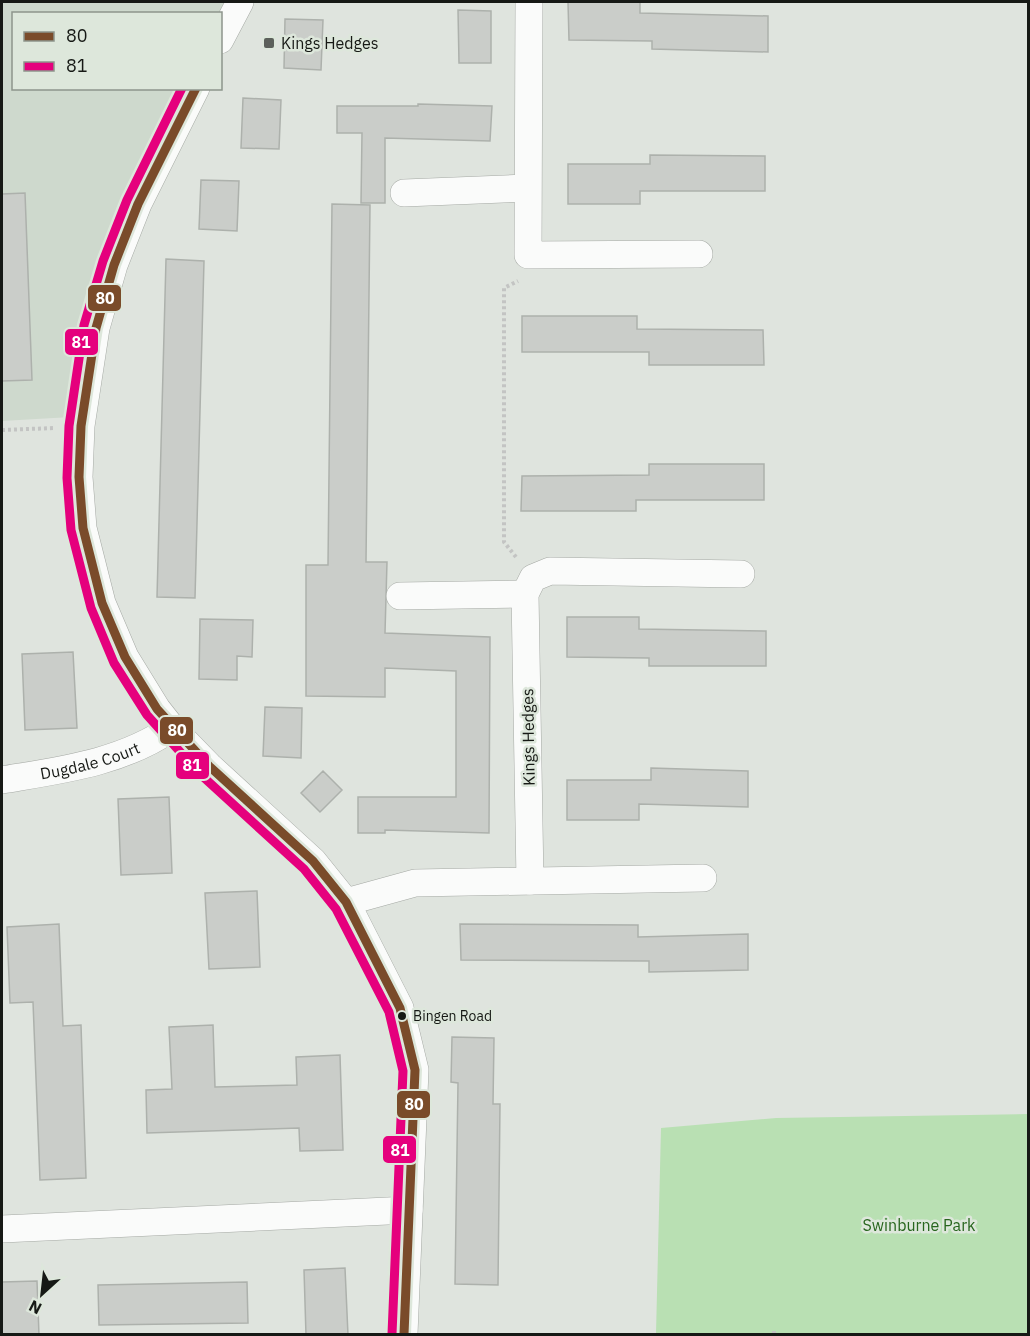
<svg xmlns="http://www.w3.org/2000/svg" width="1030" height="1336" font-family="'IBM Plex Sans',sans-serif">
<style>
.built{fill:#ced9cd}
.green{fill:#b9e0b3}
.building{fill:#cacdc9;stroke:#adb1ac;stroke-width:1.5}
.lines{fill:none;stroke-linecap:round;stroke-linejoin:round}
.minor-casing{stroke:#a5a9a4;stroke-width:28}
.path{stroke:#c3c4c3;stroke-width:4;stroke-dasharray:3 3;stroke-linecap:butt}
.minor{stroke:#fafbfa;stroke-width:27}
.bus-1-casing{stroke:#dde7db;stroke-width:14}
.bus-2-casing{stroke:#dde7db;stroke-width:14}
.bus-1{stroke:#7a4b2a;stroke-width:9}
.bus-2{stroke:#e5007d;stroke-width:9}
.poi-dot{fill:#5c605b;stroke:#dde7db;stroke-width:2}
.bus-dot{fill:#161915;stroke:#dde7db;stroke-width:2}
.labels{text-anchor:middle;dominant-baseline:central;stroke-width:5;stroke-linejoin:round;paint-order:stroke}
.bus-label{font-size:14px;fill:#161915;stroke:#dde7db;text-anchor:start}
.poi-label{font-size:16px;fill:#161915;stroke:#dde7db;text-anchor:start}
.street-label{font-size:16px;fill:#161915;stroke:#dde7db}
.park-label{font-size:16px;fill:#28661e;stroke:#dde7db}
.line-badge{stroke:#dde7db;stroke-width:2}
.badge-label{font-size:16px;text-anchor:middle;font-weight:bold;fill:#fff}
</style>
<rect width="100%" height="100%" fill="#dfe4de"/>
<!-- built -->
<path class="built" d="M2,2H224L220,13L14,14V88L183,89L135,177L106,247L85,317L74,368L71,417L2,421Z"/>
<!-- green -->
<path class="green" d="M1028,1114V1334H656L661,1128L776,1118Z"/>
<!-- building -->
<path class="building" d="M568,2H640V13L768,16V52L652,49V41L569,40Z
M458,10L491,11V63H459Z
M285,19L323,20L321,70L284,68Z
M243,98L281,100L279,149L241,148Z
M418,104L492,106L490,141L385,138V203H361L362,133H337V106H418Z
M650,155L765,156V191H640V204H568V164H650Z
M201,180L239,181L237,231L199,229Z
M25,193L32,380L2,381V194Z
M332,204L370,205L366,562H387L385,633L490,637L489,833L385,830V833H358V797H456V671L385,668V697L306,696V565H328Z
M166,259L204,261L195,598L157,597Z
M522,316H637V329L763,330L764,365H649V352H522Z
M649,464H764V500H636V511H521L522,476L649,475Z
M567,617H639V629L766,631V666H649V658L567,657Z
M200,619L253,620L252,657L237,656V680L199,679Z
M73,652L77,728L25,730L22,654Z
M265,707L302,708L301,758L263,756Z
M651,768L748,771V807L639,804V820H567V780H651Z
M323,771L342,790L320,812L301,793Z
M169,797L172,873L121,875L118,799Z
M257,891L260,967L209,969L205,893Z
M59,924L63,1026L81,1025L86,1178L40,1180L33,1002L10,1003L7,927Z
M460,924L638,925V937L748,934V970L649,972V961L461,960Z
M213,1025L215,1087L297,1085L296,1057L340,1055L343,1150L300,1151L299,1128L147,1133L146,1090L172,1089L169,1027Z
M452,1037L494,1038L493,1104H500L498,1285L455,1284L458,1083L451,1082Z
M345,1268L348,1335H306L304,1270Z
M37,1281L39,1335H2V1282Z
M247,1282L248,1323L99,1325L98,1285Z"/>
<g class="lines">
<!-- minor casing -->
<g class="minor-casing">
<g id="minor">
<path d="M529,2L528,255L699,254"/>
<path d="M220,40L240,2"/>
<path d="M196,88L138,204L114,265L96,328L81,426L79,477L83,528L102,603L125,657L157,709L172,728L209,766L313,861L346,902L400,1008L415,1070L404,1334"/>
<path d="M404,193L527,188"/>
<path d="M400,596L525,594"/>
<path id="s1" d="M2,780C61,770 121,763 172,728"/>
<path d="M530,881L525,594L533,578L550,571L741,574"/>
<path d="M346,902L415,883L703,878"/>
<path d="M2,1229L409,1210"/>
</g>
</g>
<!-- path -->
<path class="path" d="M2,430L55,428
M516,557L504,542V288L518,281
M774,1334V1331"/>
<!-- minor -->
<use href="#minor" class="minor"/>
<!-- bus-1 casing -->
<g class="bus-1-casing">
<path id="bus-1" d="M196,88L138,204L114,265L96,328L81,426L79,477L83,528L102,603L125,657L157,709L209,766L313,861L346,902L400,1008L415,1070L404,1334"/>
</g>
<!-- bus-2 casing -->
<g class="bus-2-casing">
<path id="bus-2" d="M182,88L127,200L103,261L84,325L69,426L67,478L71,530L91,608L114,663L147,715L200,774L304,869L336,909L389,1012L403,1071L392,1334"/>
</g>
<!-- bus-1 -->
<use href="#bus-1" class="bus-1"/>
<!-- bus-2 -->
<use href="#bus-2" class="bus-2"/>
</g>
<!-- markers -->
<rect class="poi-dot" x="263" y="37" width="12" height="12" rx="3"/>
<circle class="bus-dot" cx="402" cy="1016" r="5"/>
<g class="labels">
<!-- bus labels -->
<g class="bus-label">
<text x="413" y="1016">Bingen Road</text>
</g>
<!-- poi labels -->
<g class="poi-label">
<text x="281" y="43">Kings Hedges</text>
</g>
<!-- street labels -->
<g class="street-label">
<text transform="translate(528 737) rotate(-91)">Kings Hedges</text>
<text stroke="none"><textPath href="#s1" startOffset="90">Dugdale Court</textPath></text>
</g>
<!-- park labels -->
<g class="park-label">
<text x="919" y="1225">Swinburne Park</text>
</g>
</g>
<g class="line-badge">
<rect x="87" y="284" width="35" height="28" rx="6" fill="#7a4b2a"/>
<rect x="64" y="328" width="35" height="28" rx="6" fill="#e5007d"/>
<rect x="159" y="716" width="35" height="29" rx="6" fill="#7a4b2a"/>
<rect x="175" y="751" width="35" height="29" rx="6" fill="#e5007d"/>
<rect x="396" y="1090" width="35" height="29" rx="6" fill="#7a4b2a"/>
<rect x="382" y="1135" width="35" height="29" rx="6" fill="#e5007d"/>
</g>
<g class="badge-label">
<text x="105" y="304">80</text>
<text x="81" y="348">81</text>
<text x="177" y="736">80</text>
<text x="192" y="771">81</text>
<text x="414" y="1110">80</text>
<text x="400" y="1156">81</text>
</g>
<!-- border -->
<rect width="1030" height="1336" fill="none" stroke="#161915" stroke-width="6"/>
<!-- legend -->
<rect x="12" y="12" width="210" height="78" fill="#dde7db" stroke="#8d958c" stroke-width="1.5"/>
<rect x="24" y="32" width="30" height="9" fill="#7a4b2a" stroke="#8d958c" stroke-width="1.5"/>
<text x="66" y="42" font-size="18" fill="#161915">80</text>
<rect x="24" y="62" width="30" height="9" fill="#e5007d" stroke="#8d958c" stroke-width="1.5"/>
<text x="66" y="72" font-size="18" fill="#161915">81</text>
<!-- north arrow -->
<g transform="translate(42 1294) rotate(207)" stroke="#dde7db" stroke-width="4.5" paint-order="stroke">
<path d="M0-4.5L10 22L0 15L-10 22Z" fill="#161915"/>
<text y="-9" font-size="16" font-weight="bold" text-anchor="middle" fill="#161915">N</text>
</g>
</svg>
